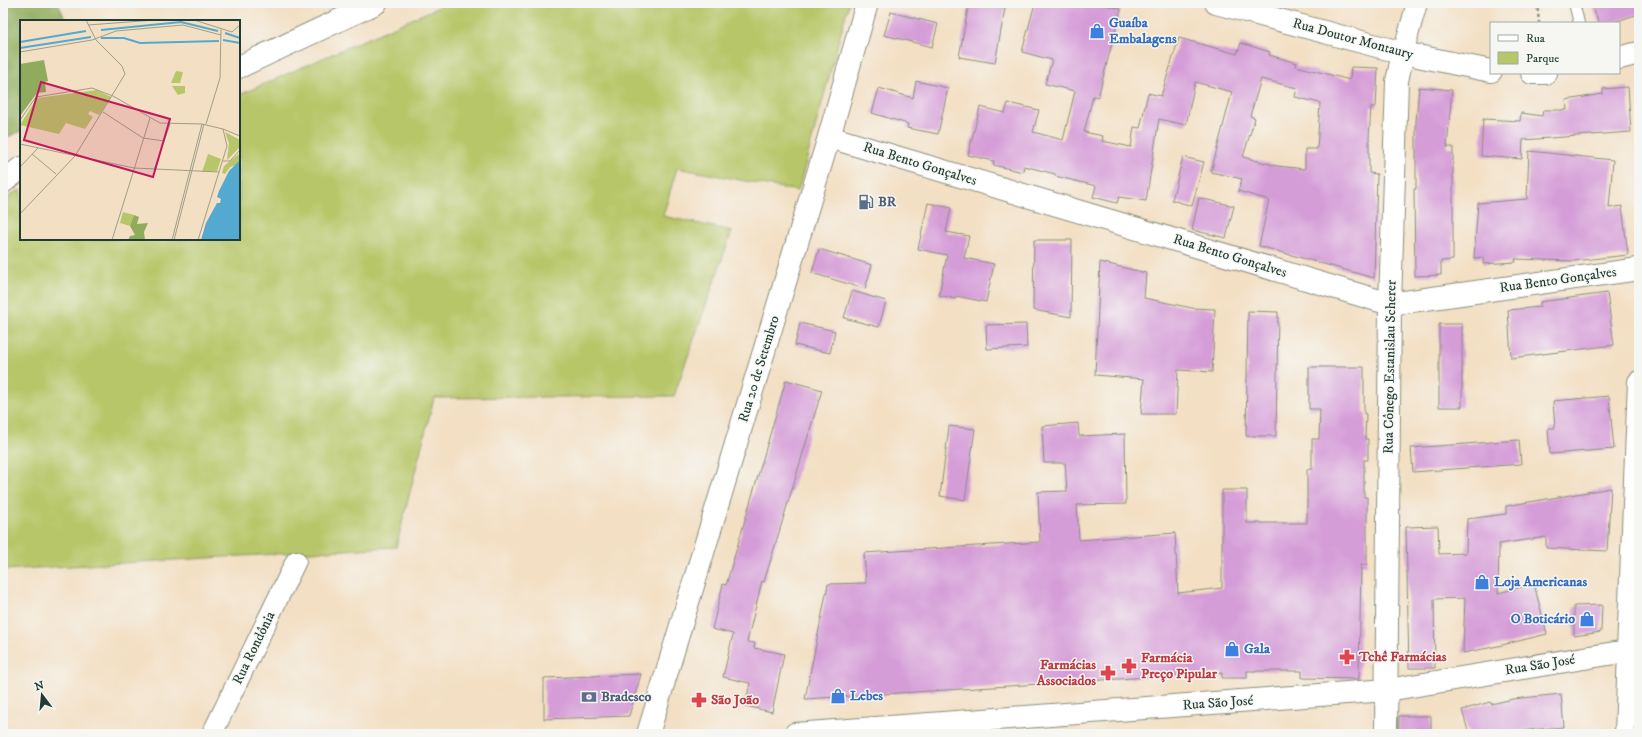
<svg xmlns="http://www.w3.org/2000/svg" width="1642" height="737" font-family="'IM FELL DW Pica',serif">
<style>
.green{fill:#b7c668;stroke:#6b824e}
.forest{fill:#91ab5c;stroke:#587448}
.building{fill:#d59dd8;fill-rule:evenodd}
.lines{fill:none;stroke-linecap:round;stroke-linejoin:round}
.service-casing{stroke:#898e7c;stroke-width:12}
.minor-casing{stroke:#898e7c;stroke-width:22}
.tertiary-casing{stroke:#898e7c;stroke-width:24}
.secondary-casing{stroke:#898e7c;stroke-width:24}
.primary-casing{stroke:#898e7c;stroke-width:24}
.path{stroke:#898e7c;stroke-width:2.5;stroke-dasharray:3 3;stroke-linecap:butt}
.service{stroke:#fff;stroke-width:10}
.minor{stroke:#fff;stroke-width:20}
.tertiary{stroke:#fff;stroke-width:22}
.secondary{stroke:#fff;stroke-width:22}
.primary{stroke:#fff;stroke-width:22}
.labels{text-anchor:middle;dominant-baseline:central;stroke-width:3;stroke-linejoin:round;paint-order:stroke}
.shop-label{font-size:14px;font-weight:bold;fill:#366cbe;stroke:#f6f6f2;text-anchor:start}
.street-label{font-size:14px;fill:#1f3d34;stroke:#f6f6f2}
.service-label{font-size:14px;font-weight:bold;fill:#4e5e75;stroke:#f6f6f2;text-anchor:start}
.health-label{font-size:14px;font-weight:bold;fill:#be3a42;stroke:#f6f6f2;text-anchor:start}
.inset-river{fill:none;stroke:#53a9cf;stroke-width:2}
.inset-road{fill:none;stroke:#9e9e8a;stroke-width:1}
.view{fill:#c2185b;fill-opacity:0.15;stroke:#c2185b;stroke-width:2}
.inset-edge{fill:none;stroke:#1f3d34;stroke-width:2}
</style>
<rect width="100%" height="100%" fill="#f6f6f2"/>
<filter id="ink" filterUnits="userSpaceOnUse"><feTurbulence type="fractalNoise" baseFrequency=".025" numOctaves="2"/><feDisplacementMap in="SourceGraphic" scale="8" xChannelSelector="R" yChannelSelector="G"/><feConvolveMatrix kernelMatrix="1 2 1 2 8 2 1 2 1" color-interpolation-filters="sRGB"/></filter>
<filter id="wash" filterUnits="userSpaceOnUse"><feTurbulence type="fractalNoise" baseFrequency=".012" numOctaves="4" result="noise"/><feDisplacementMap in="SourceGraphic" scale="16" xChannelSelector="R" yChannelSelector="G"/><feGaussianBlur stdDeviation="0.9" result="paint"/><feColorMatrix in="noise" values="0 0 0 0 0 0 0 0 0 0 0 0 0 0 0 0 0 1.4 0 .05"/><feComposite in="paint" operator="in"/></filter>
<g filter="url(#wash)">
<rect width="100%" height="100%" fill="#f3dfc3"/>
<!-- green -->
<path class="green" d="M448,3H849L798,191L677,168L663,216L732,231L674,396L434,398L396,547L3,570V215L10,195L21,190V239H239V95Z"/>
<!-- forest -->
<path class="forest" d="M3,3H58L66,21H21V131L3,139Z"/>
<g id="blocks">
<!-- building -->
<path class="building" d="M969,3H1006L995,63L959,57Z
M1035,3H1098L1121,9L1098,97L1093,96L1084,132L1103,136L1102,141L1131,147L1134,127L1140,128L1148,93L1161,96L1179,38L1237,54L1241,43L1270,52L1269,55L1297,63L1296,66L1350,80L1351,67L1378,68L1376,107H1371L1369,137V173L1377,174L1374,278L1259,246L1269,200L1238,191L1242,179L1211,172L1232,92L1195,82L1186,125L1159,119L1146,201L1119,197L1117,203L1093,197L1096,186L1055,176V174L1024,166L1023,172L993,165L994,161L968,155L980,107L1005,113L1008,103L1039,110L1033,132L1063,140L1075,91L1045,84L1052,60L1022,52ZM1261,79L1297,88L1295,97L1320,103L1317,149H1305V169L1277,166L1243,157L1255,118L1250,116Z
M1591,3H1639V14L1610,23H1599Z
M891,12L938,24L932,47L884,35Z
M916,81L948,88L938,134L907,128L908,124L872,113L879,88L913,98Z
M1419,87L1452,90L1447,147H1453V260L1441,261V275L1415,276L1414,189H1416V122Z
M1628,87L1631,132L1523,140L1522,159L1481,156L1483,119L1520,121L1521,113L1542,116L1543,110H1567L1566,100L1603,94V89Z
M1529,151L1613,160L1609,208L1622,206L1628,255L1573,261L1515,259L1516,262L1483,264V257L1474,258L1478,203L1527,199Z
M1183,157L1204,162L1192,206L1172,200Z
M1199,198L1234,206L1226,238L1192,230Z
M928,203L951,208L946,232L969,236L964,258L994,264L986,302L956,296V299L939,295L947,255L918,249Z
M1034,240H1072L1071,317L1033,310Z
M819,249L872,265L865,289L812,273Z
M1100,262L1146,273L1144,298L1192,308L1215,309L1212,372L1178,370L1176,414H1141L1144,379L1095,375Z
M852,291L886,301L879,327L844,318Z
M1607,293L1614,345L1511,358L1508,310L1540,307V302Z
M1248,311L1278,312L1276,436H1246Z
M800,323L835,331L830,353L795,345Z
M1026,324L1027,347L987,349L986,325Z
M1439,324H1462V407H1439Z
M1309,367H1364V414H1366L1365,439H1368V460H1364V497H1367V565H1361L1359,679L1302,678V671H1247V678H1222V673L1196,676V674L805,699L828,584L866,583L864,553L1040,542L1038,492L1067,491L1065,463H1044L1042,426L1078,423L1079,436L1125,434L1126,504L1077,505L1079,540L1175,533L1178,593L1222,588V490H1247V523H1307V469H1312V439H1319L1320,409H1309Z
M786,380L822,390L764,582L762,581L747,642L755,643L754,648L784,654L772,712L745,706L750,683L723,677L733,634L712,629L723,584L726,585Z
M1609,396L1614,449L1550,454L1548,428H1555L1553,401Z
M949,426L975,429L965,500L940,496Z
M1519,440L1521,464L1413,472L1411,448Z
M1611,488L1607,551L1546,548V537L1499,544L1498,593L1534,584L1547,634L1498,646L1463,653L1465,598L1434,599L1435,668H1409L1406,527L1438,526L1439,554L1466,553L1467,519L1506,514V506Z
M1602,605L1601,632L1574,636V606Z
M641,674L629,716L544,719V678Z
M1561,694L1564,727L1529,730L1514,734H1469L1462,710L1490,702L1491,704L1513,699Z
M1399,716H1431V734H1399Z"/>
</g>
</g>
<g filter="url(#ink)">
<use href="#blocks" fill-opacity="0" stroke="#898e7c" stroke-width="1"/>
<g class="lines">
<!-- service casing -->
<g class="service-casing">
<path id="service" d="M1574,3L1579,23"/>
</g>
<!-- minor casing -->
<g class="minor-casing">
<path id="minor" d="M1403,53L1417,3
M212,734L296,561
M1625,734L1628,651"/>
</g>
<!-- tertiary casing -->
<g class="tertiary-casing">
<path id="tertiary" d="M829,137L1390,304L1639,269
M1628,651L1639,382
M795,734L1387,690L1639,649
M1386,734L1390,304L1397,81L1403,53"/>
</g>
<!-- secondary casing -->
<g class="secondary-casing">
<path id="secondary" d="M1216,3L1403,53L1491,71
M1619,58L1639,53
M1532,73H1546"/>
</g>
<!-- primary casing -->
<g class="primary-casing">
<path id="primary" d="M239,67L376,3
M3,182L21,168
M648,734L829,137L867,3"/>
</g>
<!-- path -->
<path class="path" d="M1537,3L1539,23"/>
<!-- service -->
<use href="#service" class="service"/>
<!-- minor -->
<use href="#minor" class="minor"/>
<!-- tertiary -->
<use href="#tertiary" class="tertiary"/>
<!-- secondary -->
<use href="#secondary" class="secondary"/>
<!-- primary -->
<use href="#primary" class="primary"/>
</g>
</g>
<!-- icons -->
<defs>
<g id="shop-bare" transform="scale(1.2)"><path d="M-5-2.5h2.3a2.7 3.5 0 0 1 5.4 0H5L5.5 6h-11ZM-1.5-2.5h3a1.5 2.3 0 0 0-3 0Z" fill="#3f7fe0" stroke="#f6f6f2" stroke-width="2.5" paint-order="stroke"/></g>
<g id="fuel-bare" transform="scale(1.2)"><path d="M-5.5-6h7V0h2V4h1.3V-2.5L3-4.5l.8-.8L6-3V5H2.5V1h-1V6h-7ZM-4.2-4.7v3.2H.2V-4.7Z" fill="#5c6f8a" stroke="#f6f6f2" stroke-width="2.5" paint-order="stroke"/></g>
<g id="pharmacy-bare" transform="scale(1.2)"><path d="M-2-6h4v4h4v4h-4v4h-4v-4h-4v-4h4Z" fill="#e0444e" stroke="#f6f6f2" stroke-width="2.5" paint-order="stroke"/></g>
<g id="bank-bare" transform="scale(1.2)"><path d="M-6-4H6V4H-6ZM0-2.3a2.3 2.3 0 1 0 0 4.6a2.3 2.3 0 1 0 0-4.6Z" fill="#5c6f8a" stroke="#f6f6f2" stroke-width="2.5" paint-order="stroke"/></g>
</defs>
<g fill-rule="evenodd">
<use href="#shop-bare" x="1097" y="31"/>
<use href="#fuel-bare" x="866" y="202"/>
<use href="#shop-bare" x="1482" y="582"/>
<use href="#shop-bare" x="1587" y="619"/>
<use href="#shop-bare" x="1232" y="649"/>
<use href="#pharmacy-bare" x="1347" y="657"/>
<use href="#pharmacy-bare" x="1129" y="666"/>
<use href="#pharmacy-bare" x="1108" y="673"/>
<use href="#shop-bare" x="838" y="696"/>
<use href="#bank-bare" x="589" y="697"/>
<use href="#pharmacy-bare" x="699" y="700"/>
</g>
<g class="labels">
<!-- shop labels -->
<g class="shop-label">
<text x="1109" y="23">Guaíba<tspan x="1109" dy="16">Embalagens</tspan></text>
<text x="1494" y="582">Loja Americanas</text>
<text x="1575" y="619" text-anchor="end">O Boticário</text>
<text x="1244" y="649">Gala</text>
<text x="850" y="696">Lebes</text>
</g>
<!-- street labels -->
<g class="street-label">
<text transform="translate(1353 39) rotate(15)">Rua Doutor Montaury</text>
<text transform="translate(920 164) rotate(17)">Rua Bento Gonçalves</text>
<text transform="translate(1230 256) rotate(17)">Rua Bento Gonçalves</text>
<text transform="translate(1558 280) rotate(-8)">Rua Bento Gonçalves</text>
<text transform="translate(1390 367) rotate(-89)">Rua Cônego Estanislau Scherer</text>
<text transform="translate(759 369) rotate(-73)">Rua 20 de Setembro</text>
<text transform="translate(254 648) rotate(-64)">Rua Rondônia</text>
<text transform="translate(1540 665) rotate(-9)">Rua São José</text>
<text transform="translate(1218 703) rotate(-4)">Rua São José</text>
</g>
<!-- service labels -->
<g class="service-label">
<text x="878" y="202">BR</text>
<text x="601" y="697">Bradesco</text>
</g>
<!-- health labels -->
<g class="health-label">
<text x="1359" y="657">Tchê Farmácias</text>
<text x="1141" y="658">Farmácia<tspan x="1141" dy="16">Preço Pipular</tspan></text>
<text x="1096" y="665" text-anchor="end">Farmácias<tspan x="1096" dy="16">Associados</tspan></text>
<text x="711" y="700">São João</text>
</g>
</g>
<!-- overview -->
<g transform="translate(20 20)">
<rect width="220" height="220" fill="#f3dfc3"/>
<path d="M156,51L163,52L160,63H151ZM152,66H165V73L158,75ZM77,70L91,77L79,95L70,91L68,94L73,97L65,109L46,103L39,114L0,105L17,78ZM205,112L220,120V127L207,140L209,123ZM220,133V140L216,145L210,147L205,154L202,153L204,146ZM188,134L201,139L197,151L182,152ZM103,192L114,195L110,206L100,203Z" fill="#b7c668"/>
<path d="M24,40L28,61L25,62L26,72L17,73L0,96V44ZM114,195L119,197L117,204L128,203L124,212L125,220H108L110,216L115,215L110,206Z" fill="#91ab5c"/>
<path d="M220,140V220H181L186,203L197,183H200L201,179L197,177L199,171L209,151Z" fill="#53a9cf"/>
<path class="inset-river" d="M81,10L161,2L198,11M205,13L220,18M81,18H104L120,23L199,21M203,20L220,23M0,22L66,11M0,28L71,17"/>
<path class="inset-road" d="M174,0L212,12L220,5M68,5L135,0M0,32L72,20L96,11L163,5L201,15M83,92L123,118L144,121M0,100L16,77L72,68L93,76L140,103L182,104L203,109L207,126L178,220M186,104L200,58L201,9M203,109L220,116M0,124L114,148L199,152M12,134L36,154M203,141H210L220,130M0,147L18,128M134,150L150,104M0,194L55,136L105,54L102,46L76,20L66,0M92,220L130,98M152,220L182,104M154,220L184,104"/>
<path class="view" d="M21,62L150,99L133,157L4,120Z"/>
<rect width="220" height="220" class="inset-edge"/>
</g>
<!-- margin -->
<rect width="1642" height="737" fill="none" stroke="#f6f6f2" stroke-width="16"/>
<!-- legend -->
<rect x="1490" y="22" width="130" height="52" fill="#f6f6f2" stroke="#a0aca6"/>
<rect x="1498" y="35" width="20" height="6" fill="#ffffff" stroke="#a0aca6"/>
<text x="1526" y="42" font-size="12" fill="#1f3d34">Rua</text>
<rect x="1498" y="52" width="20" height="12" fill="#b7c668" stroke="#a0aca6"/>
<text x="1526" y="62" font-size="12" fill="#1f3d34">Parque</text>
<!-- north arrow -->
<g transform="translate(42 695) rotate(344)" stroke="#f6f6f2" stroke-width="3" paint-order="stroke">
<path d="M0-3L7 15L0 10L-7 15Z" fill="#1f3d34"/>
<text y="-6" font-size="11" font-weight="bold" text-anchor="middle" fill="#1f3d34">N</text>
</g>
</svg>
